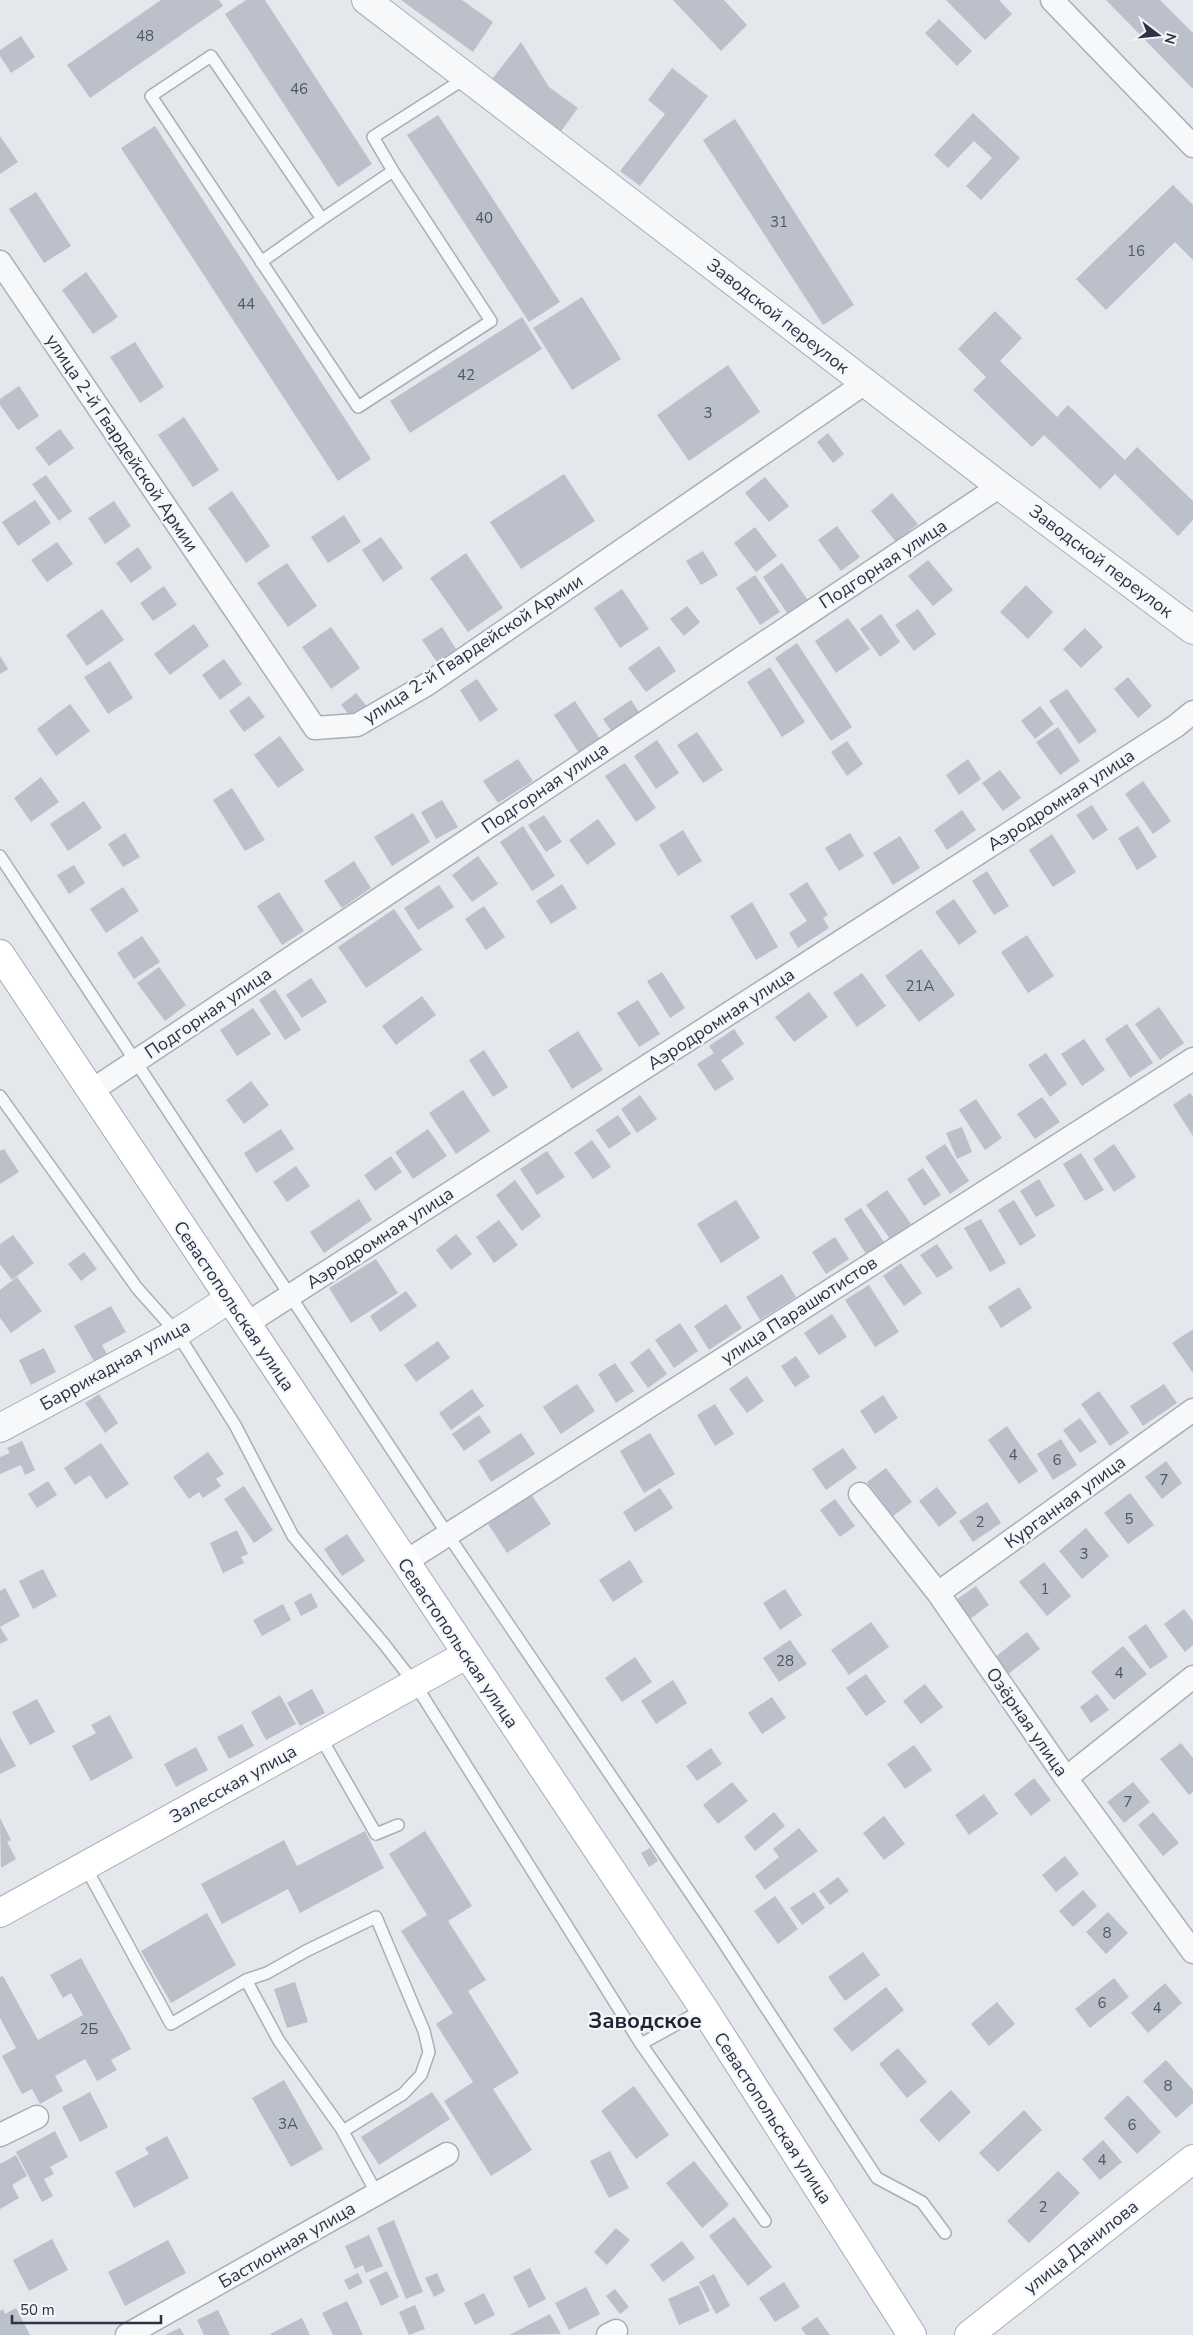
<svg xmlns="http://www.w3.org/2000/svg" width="1193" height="2335" font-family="'Nunito Sans',sans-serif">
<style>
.building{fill:#bbc0ca}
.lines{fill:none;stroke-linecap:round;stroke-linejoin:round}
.service-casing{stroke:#a9aeb7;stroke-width:14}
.minor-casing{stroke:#a9aeb7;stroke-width:25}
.tertiary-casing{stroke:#a9aeb7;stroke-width:30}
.secondary-casing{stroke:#a9aeb7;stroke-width:30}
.primary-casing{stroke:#a3abb8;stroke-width:30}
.service{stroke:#f7f8fa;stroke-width:11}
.minor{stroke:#f7f8fa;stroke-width:22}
.tertiary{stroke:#f7f8fa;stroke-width:28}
.secondary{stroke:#fff;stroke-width:28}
.primary{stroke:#fff;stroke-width:28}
.labels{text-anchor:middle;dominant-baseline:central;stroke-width:4.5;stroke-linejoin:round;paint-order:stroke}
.number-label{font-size:15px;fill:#4f5766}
.street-label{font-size:18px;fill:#2b3445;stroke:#f4f6f9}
.district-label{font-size:22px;font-weight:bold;fill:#1d2536;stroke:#f4f6f9}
</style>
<rect width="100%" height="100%" fill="#e4e7ec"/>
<!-- building -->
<path class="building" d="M161,0H219L223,6L90,98L67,65Z
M246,0H265L372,164L338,187L225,14Z
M401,0H462L493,22L473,52Z
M673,0H724L747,25L721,51Z
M946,0H999L1012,14L985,40Z
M1106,0H1160L1193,33V89Z
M939,19L972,51L957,66L925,33Z
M21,36L35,57L11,73L0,56V50Z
M521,42L549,87L578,108L559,134L489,83Z
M672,68L708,96L640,186L620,171L665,114L648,100Z
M973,113L1020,158L981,200L966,186L992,158L974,141L948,168L934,155Z
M438,115L560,302L529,322L407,135Z
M735,119L854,305L823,325L703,140Z
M155,126L371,459L338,481L121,148Z
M0,136L18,162L0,174Z
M1173,185L1193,205V260L1175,242L1106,310L1076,279Z
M36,192L71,246L44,263L9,209Z
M86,272L118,317L93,334L62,290Z
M582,297L621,359L572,390L533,328Z
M995,311L1022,338L1000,361L1057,417L1068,405L1125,460L1137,447L1193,501V520L1178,536L1115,474L1100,489L1044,435L1032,447L973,390L986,377L958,349Z
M522,317L542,349L410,433L390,401Z
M135,342L164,387L140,403L110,357Z
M728,365L760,412L689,461L657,415Z
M19,386L39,416L18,430L0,405V399Z
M184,417L219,470L193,487L158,435Z
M60,429L74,448L49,466L35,448Z
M828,433L844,454L833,463L817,442Z
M564,474L595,521L521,569L490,522Z
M46,475L72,511L59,521L32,484Z
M765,477L789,506L769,522L745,493Z
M232,491L270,546L246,563L208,508Z
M892,493L918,524L896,542L871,511Z
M35,500L51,523L18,546L2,522Z
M114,501L131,526L105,544L88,518Z
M344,515L361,542L328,563L311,537Z
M837,526L860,557L841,571L818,540Z
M755,527L777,556L756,572L734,543Z
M381,537L403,568L383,582L362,550Z
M57,542L73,564L47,582L31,560Z
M138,547L152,568L131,583L116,563Z
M703,551L718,575L701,585L686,561Z
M466,553L503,608L468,632L430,578Z
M928,560L953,590L933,606L908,576Z
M287,563L317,606L288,627L257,583Z
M782,563L811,605L791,619L763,577Z
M755,575L780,612L760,625L736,588Z
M1026,585L1053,612L1028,639L1000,612Z
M164,586L177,605L153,621L140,603Z
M622,589L649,629L620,648L594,608Z
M687,606L700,622L684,636L670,619Z
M102,609L124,640L87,666L66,635Z
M918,609L936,634L914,651L895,625Z
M881,614L900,642L880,657L860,629Z
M848,618L870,649L836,673L815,641Z
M194,624L209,646L170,675L154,654Z
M331,627L360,668L331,689L302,647Z
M442,627L458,652L439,665L422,640Z
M1085,628L1103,647L1081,668L1063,649Z
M797,643L852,727L831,741L775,658Z
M659,646L676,671L646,692L628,668Z
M0,656L8,669L0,674Z
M224,659L242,684L220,700L202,675Z
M110,661L133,698L108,714L84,677Z
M770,667L805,722L782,737L747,682Z
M1128,677L1152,706L1138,718L1114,689Z
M477,679L498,710L480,722L460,690Z
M1067,689L1097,731L1079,744L1049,701Z
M356,693L369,709L354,721L341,705Z
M249,696L265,717L244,732L229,711Z
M631,700L641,715L614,735L603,719Z
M575,701L602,742L581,756L554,715Z
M70,704L90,731L56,756L37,729Z
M1040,706L1054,724L1035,739L1021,721Z
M1058,727L1080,761L1060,775L1036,742Z
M697,732L723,770L703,783L677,745Z
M280,736L304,770L278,788L254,755Z
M657,740L679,773L656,789L634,756Z
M847,741L863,764L847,776L831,752Z
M518,759L533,781L498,803L483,781Z
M968,759L981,779L959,795L946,775Z
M625,763L656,808L636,822L605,776Z
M1000,770L1021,798L1003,811L982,783Z
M41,777L59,802L31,822L14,798Z
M1143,781L1171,821L1153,834L1125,794Z
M232,788L265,840L245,851L213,800Z
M442,800L458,827L436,839L421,812Z
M84,801L102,828L68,851L50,824Z
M1092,805L1108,830L1093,840L1076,815Z
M962,810L976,830L947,850L934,830Z
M413,813L430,842L392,866L374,837Z
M544,815L562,842L546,852L528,825Z
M598,819L616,844L587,865L569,840Z
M523,826L555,876L532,891L500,842Z
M1138,826L1157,857L1137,870L1118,838Z
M683,830L702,861L678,876L659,845Z
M125,833L140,857L123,867L108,844Z
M850,833L864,856L839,871L825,848Z
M1052,834L1076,872L1053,887L1029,850Z
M900,836L920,868L893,885L873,853Z
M478,856L498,884L472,902L452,875Z
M354,861L371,888L342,908L324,881Z
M74,865L85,883L69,894L57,875Z
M987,871L1009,906L994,915L972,881Z
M807,882L828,915L823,918L829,928L798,948L789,933L807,921L789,894Z
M562,884L577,908L551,924L536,901Z
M439,885L454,907L418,930L404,908Z
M123,887L139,911L106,933L90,909Z
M279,892L304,931L282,945L257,906Z
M954,899L977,932L959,945L935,912Z
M752,902L778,947L756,960L730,916Z
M484,906L505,937L486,950L465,919Z
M394,909L422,950L366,988L338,947Z
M1027,935L1054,976L1028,993L1001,952Z
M142,936L160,962L134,979L117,953Z
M921,949L955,995L919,1022L885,976Z
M159,967L186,1005L165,1021L137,983Z
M662,972L685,1008L670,1018L647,981Z
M862,973L886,1006L857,1027L833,993Z
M311,978L327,1002L302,1018L286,995Z
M275,989L301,1030L285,1040L259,1000Z
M809,992L828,1017L794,1042L775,1017Z
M422,996L436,1015L396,1045L382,1026Z
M638,1000L660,1034L639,1047L617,1013Z
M1159,1007L1184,1043L1160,1060L1135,1024Z
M253,1008L271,1034L237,1056L220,1030Z
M1127,1024L1153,1063L1130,1078L1105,1039Z
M734,1029L744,1044L721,1060L734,1079L715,1091L697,1064L714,1053L709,1046Z
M578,1031L603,1070L572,1089L548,1050Z
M1084,1039L1105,1070L1082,1086L1061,1054Z
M484,1050L508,1087L493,1097L469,1060Z
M1046,1053L1067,1084L1050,1097L1028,1065Z
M251,1081L269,1105L244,1124L226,1100Z
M463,1090L490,1131L456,1154L429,1113Z
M1190,1093L1193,1097V1136L1173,1105Z
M640,1095L657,1119L637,1133L621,1109Z
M1042,1097L1060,1122L1035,1139L1017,1114Z
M976,1099L1002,1138L985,1150L959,1110Z
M618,1115L631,1134L609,1149L596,1130Z
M962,1127L972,1152L957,1159L946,1133Z
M281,1129L294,1149L256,1173L244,1153Z
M428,1129L447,1156L413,1179L395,1152Z
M592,1140L611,1167L593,1179L574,1153Z
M945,1144L969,1181L950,1194L925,1157Z
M1114,1144L1136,1177L1114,1192L1093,1159Z
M4,1149L19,1172L0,1184V1151Z
M547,1151L565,1177L537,1195L520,1169Z
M1081,1153L1104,1190L1085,1201L1063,1164Z
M391,1156L402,1172L375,1191L364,1175Z
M296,1166L310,1186L287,1202L273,1182Z
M923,1168L941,1195L924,1206L907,1179Z
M1039,1179L1055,1206L1036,1217L1020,1191Z
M515,1180L541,1216L522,1231L496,1195Z
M887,1190L911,1224L890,1239L866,1205Z
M359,1199L372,1220L324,1253L310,1232Z
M736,1200L760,1238L721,1263L697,1224Z
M1014,1200L1036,1236L1020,1246L998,1210Z
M861,1208L884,1242L866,1254L844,1219Z
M981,1219L1006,1263L990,1272L964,1228Z
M499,1220L518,1245L494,1263L476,1237Z
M456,1234L472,1254L451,1270L436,1250Z
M13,1235L34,1263L12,1280L0,1264V1244Z
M835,1237L849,1259L826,1274L812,1252Z
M937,1244L953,1268L937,1278L920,1255Z
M84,1252L97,1269L81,1281L68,1264Z
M376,1259L398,1293L351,1323L329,1288Z
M901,1263L922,1293L904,1306L883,1276Z
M782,1274L796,1297L760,1320L746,1297Z
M17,1277L42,1311L11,1333L0,1318V1290Z
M869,1285L899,1332L875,1347L845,1300Z
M1019,1287L1032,1308L1001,1328L988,1307Z
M406,1291L417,1306L380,1332L370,1316Z
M726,1304L742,1328L709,1350L694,1326Z
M111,1306L126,1332L102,1345L108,1356L95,1363L74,1326Z
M832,1314L847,1337L819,1355L804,1333Z
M680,1323L698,1351L674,1368L655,1340Z
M1193,1329V1373L1172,1343Z
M438,1341L450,1358L416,1382L404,1365Z
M44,1348L56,1372L31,1385L19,1360Z
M649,1348L667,1374L648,1388L630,1363Z
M796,1356L810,1377L795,1387L781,1366Z
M615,1363L634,1391L616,1403L598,1374Z
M747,1376L764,1401L747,1413L729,1389Z
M577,1384L595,1411L561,1434L543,1407Z
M1164,1384L1177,1403L1143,1426L1130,1406Z
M472,1389L484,1406L451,1430L439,1413Z
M1099,1391L1129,1433L1110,1446L1081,1404Z
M99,1394L118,1423L105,1433L85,1403Z
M883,1395L898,1418L875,1434L860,1411Z
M715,1404L734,1434L715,1446L697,1415Z
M479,1415L491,1432L464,1451L452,1434Z
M1080,1418L1097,1442L1080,1453L1063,1430Z
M1007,1426L1038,1471L1019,1484L988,1440Z
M521,1433L535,1454L491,1482L478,1461Z
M650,1433L675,1474L644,1493L620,1451Z
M1061,1439L1077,1465L1053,1480L1037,1454Z
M22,1441L35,1470L25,1475L21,1465L0,1474V1457L10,1453L7,1448Z
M101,1443L129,1484L106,1499L90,1475L75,1485L64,1468Z
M843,1448L857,1468L826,1490L812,1469Z
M208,1452L224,1474L216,1479L221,1486L203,1498L199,1492L189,1499L173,1477Z
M1166,1461L1182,1483L1162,1499L1145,1477Z
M886,1468L912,1502L893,1516L867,1482Z
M48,1481L57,1495L37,1508L28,1494Z
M244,1486L273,1530L254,1543L224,1499Z
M937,1487L957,1513L939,1527L919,1501Z
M660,1488L673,1508L635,1532L623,1512Z
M1130,1493L1154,1525L1128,1544L1104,1513Z
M531,1494L551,1524L507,1553L488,1524Z
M835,1499L855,1526L840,1537L820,1510Z
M987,1502L1001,1523L973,1542L959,1521Z
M1086,1528L1109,1556L1082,1579L1059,1551Z
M237,1530L248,1554L241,1557L244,1563L223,1573L210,1543Z
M347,1534L365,1561L342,1576L324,1549Z
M630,1560L643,1582L613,1602L599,1580Z
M1044,1562L1071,1596L1047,1616L1019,1582Z
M43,1569L57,1596L33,1609L19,1581Z
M976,1586L989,1605L966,1622L953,1602Z
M5,1588L20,1616L0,1627L8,1640L0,1644V1591Z
M785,1589L802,1615L780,1630L763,1603Z
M311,1593L318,1607L301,1616L294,1602Z
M283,1604L291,1620L262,1636L253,1620Z
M1184,1609L1193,1621V1645L1185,1652L1164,1624Z
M871,1622L889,1647L849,1675L831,1650Z
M1146,1624L1168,1657L1150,1669L1128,1637Z
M1027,1632L1040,1649L1007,1675L994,1658Z
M790,1640L807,1664L779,1682L763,1658Z
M1123,1646L1147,1674L1114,1700L1091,1672Z
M635,1657L652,1682L622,1702L605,1678Z
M866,1674L886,1702L866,1716L846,1688Z
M673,1680L687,1703L656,1724L641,1701Z
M925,1684L943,1707L921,1724L903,1701Z
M312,1689L325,1713L300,1726L287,1703Z
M1097,1694L1109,1710L1091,1723L1080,1707Z
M280,1695L296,1724L266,1740L251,1712Z
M772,1697L786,1718L762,1734L748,1713Z
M37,1699L55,1732L30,1745L12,1712Z
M110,1715L133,1758L91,1781L72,1746L96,1733L91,1725Z
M242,1724L254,1746L229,1759L217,1737Z
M0,1737L16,1766L0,1774Z
M1181,1743L1193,1758V1792L1189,1795L1160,1759Z
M914,1745L932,1770L905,1789L887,1764Z
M196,1747L208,1770L176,1787L164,1764Z
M711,1748L722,1764L697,1781L686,1766Z
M1034,1778L1051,1800L1031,1816L1014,1794Z
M732,1782L748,1801L718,1824L703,1805Z
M1133,1782L1150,1802L1124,1823L1107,1802Z
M984,1794L998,1814L969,1835L955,1815Z
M774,1812L785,1826L755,1851L744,1837Z
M1153,1812L1179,1843L1163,1856L1138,1825Z
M884,1816L905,1844L884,1860L863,1833Z
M0,1818L11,1840L7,1842L16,1859L1,1868Z
M799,1828L818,1851L765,1890L755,1876L779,1857L773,1849Z
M365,1831L384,1868L300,1913L288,1889L222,1924L201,1884L284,1840L297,1866Z
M425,1831L472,1906L448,1921L486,1980L468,1991L519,2073L493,2089L532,2150L491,2176L444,2101L473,2082L436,2024L453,2013L401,1931L427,1915L389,1854Z
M650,1848L658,1861L649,1867L641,1853Z
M1065,1856L1079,1874L1056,1892L1042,1875Z
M838,1877L849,1891L830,1905L819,1891Z
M1083,1890L1097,1906L1073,1927L1059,1911Z
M814,1892L825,1908L802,1925L790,1908Z
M775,1896L798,1929L778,1944L754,1911Z
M1108,1912L1128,1933L1106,1954L1086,1932Z
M207,1913L236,1965L171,2003L141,1951Z
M863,1952L880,1975L845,2001L828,1977Z
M81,1958L131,2049L111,2060L117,2070L97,2081L85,2059L55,2076L63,2091L40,2104L32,2089L22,2094L2,2056L16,2048L0,2018V1977L3,1976L38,2040L83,2015L71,1993L63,1998L50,1975Z
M1114,1978L1129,1997L1090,2028L1075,2009Z
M295,1982L308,2022L287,2028L274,1989Z
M1165,1983L1182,2003L1148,2033L1131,2013Z
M886,1987L904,2010L852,2052L833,2029Z
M997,2002L1015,2024L989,2046L971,2024Z
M898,2048L927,2082L907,2098L879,2064Z
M1166,2060L1193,2090V2103L1176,2118L1143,2081Z
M284,2080L323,2149L291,2167L252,2098Z
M634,2086L669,2135L636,2159L601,2111Z
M951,2090L971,2112L939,2142L919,2120Z
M90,2092L108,2127L80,2142L62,2107Z
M432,2092L450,2119L379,2165L361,2137Z
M1128,2095L1161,2132L1137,2154L1104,2118Z
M1024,2110L1042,2130L998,2172L979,2153Z
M55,2131L68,2157L50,2167L54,2174L44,2179L53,2196L42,2202L16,2152Z
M167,2136L189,2178L134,2208L115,2172L149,2154L145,2148Z
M1103,2140L1122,2162L1100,2180L1082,2159Z
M610,2151L629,2188L609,2198L590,2161Z
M16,2155L27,2176L12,2185L19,2198L0,2209V2164Z
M694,2161L729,2205L702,2228L666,2183Z
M1058,2171L1080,2193L1029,2243L1007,2221Z
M734,2217L772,2267L748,2286L709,2236Z
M394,2220L423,2292L406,2299L377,2228Z
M616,2228L630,2240L607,2265L594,2252Z
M369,2235L383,2266L366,2273L363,2265L355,2269L345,2246Z
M52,2239L68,2270L29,2291L13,2260Z
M168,2240L186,2273L125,2306L108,2272Z
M682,2241L695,2258L663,2282L650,2265Z
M530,2268L546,2299L529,2308L513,2277Z
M387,2271L399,2297L381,2306L369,2280Z
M358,2273L363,2283L349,2290L344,2280Z
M437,2273L445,2291L434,2297L425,2278Z
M714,2274L730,2306L716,2314L699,2282Z
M784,2282L800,2307L775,2322L759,2298Z
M699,2285L710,2311L679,2325L668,2299Z
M586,2287L600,2314L569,2330L555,2303Z
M615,2289L629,2307L620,2314L606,2296Z
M484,2293L495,2315L475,2325L464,2303Z
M347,2301L363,2335H333L322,2313Z
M415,2305L425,2329L409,2335L399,2312Z
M16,2308L30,2335H0V2311L3,2309L5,2314Z
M218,2310L230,2335H204L197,2320Z
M550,2314L561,2334L509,2335Z
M817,2317L830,2335H806L801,2328Z
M302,2318L310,2335H271L270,2334Z
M180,2328L184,2335H165Z"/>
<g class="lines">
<!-- service casing -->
<g class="service-casing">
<path id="service" d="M393,171L491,321L358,407L151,96L211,56L322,219L393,171L373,137L467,77
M261,262L322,219
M0,856L448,1535L718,1934L877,2178L922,2202L945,2233
M0,1096L137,1288L177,1333L235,1425L293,1536L384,1644L415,1684L641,2044L765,2221
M320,1736L376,1834L398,1825
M85,1866L171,2024L246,1980L279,2041L341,2128L377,2194
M246,1980L267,1973L306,1951L376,1917L424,2031L429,2052L421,2075L403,2094L343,2131
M641,2044L704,2009"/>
</g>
<!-- minor casing -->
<g class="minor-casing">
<path id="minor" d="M1052,0L1193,146
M0,262L315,728L357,725L426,685L865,383
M91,1091L1000,486
M246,1324L1176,726L1193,712
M860,1494L938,1593L1066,1778L1193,1952
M405,1562L1193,1059
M938,1593L1193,1410
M1066,1778L1193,1677
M0,2135L37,2117
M127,2335L447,2154
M608,2335L616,2331"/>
</g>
<!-- tertiary casing -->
<g class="tertiary-casing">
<path id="tertiary" d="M366,0L1000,486L1193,630
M0,1428L177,1333L229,1299"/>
</g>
<!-- secondary casing -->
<g class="secondary-casing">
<path id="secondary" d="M0,1913L466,1655
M969,2335L1193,2159"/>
</g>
<!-- primary casing -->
<g class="primary-casing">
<path id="primary" d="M0,954L704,2009L912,2335"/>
</g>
<!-- service -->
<use href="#service" class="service"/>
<!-- minor -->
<use href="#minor" class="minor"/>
<!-- tertiary -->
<use href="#tertiary" class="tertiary"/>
<!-- secondary -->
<use href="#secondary" class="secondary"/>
<!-- primary -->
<use href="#primary" class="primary"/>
</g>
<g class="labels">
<!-- number labels -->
<g class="number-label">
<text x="145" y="36">48</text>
<text x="299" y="89">46</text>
<text x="484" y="218">40</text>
<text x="779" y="222">31</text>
<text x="1136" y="251">16</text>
<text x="246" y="304">44</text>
<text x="466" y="375">42</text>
<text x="708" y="413">3</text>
<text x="920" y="986">21А</text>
<text x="1013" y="1455">4</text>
<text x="1057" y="1460">6</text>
<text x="1164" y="1480">7</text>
<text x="1129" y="1519">5</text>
<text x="980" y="1522">2</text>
<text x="1084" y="1554">3</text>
<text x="1045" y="1589">1</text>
<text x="785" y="1661">28</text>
<text x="1119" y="1673">4</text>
<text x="1128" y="1802">7</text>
<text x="1107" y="1933">8</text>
<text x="1102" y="2003">6</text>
<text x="1157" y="2008">4</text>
<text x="89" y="2029">2Б</text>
<text x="1168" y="2086">8</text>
<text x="288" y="2124">3А</text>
<text x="1132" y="2125">6</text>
<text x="1102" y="2160">4</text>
<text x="1043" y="2207">2</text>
</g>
<!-- street labels -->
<g class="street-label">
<text transform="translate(778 316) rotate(38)">Заводской переулок</text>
<text transform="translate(122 443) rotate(56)">улица 2-й Гвардейской Армии</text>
<text transform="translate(1101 561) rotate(37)">Заводской переулок</text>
<text transform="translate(883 564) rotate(-33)">Подгорная улица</text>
<text transform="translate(473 649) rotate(-33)">улица 2-й Гвардейской Армии</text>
<text transform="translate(545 788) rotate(-34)">Подгорная улица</text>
<text transform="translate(1061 800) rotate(-33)">Аэродромная улица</text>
<text transform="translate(208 1013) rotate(-34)">Подгорная улица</text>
<text transform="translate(721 1019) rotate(-33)">Аэродромная улица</text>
<text transform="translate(380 1238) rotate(-33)">Аэродромная улица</text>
<text transform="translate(234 1306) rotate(56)">Севастопольская улица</text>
<text transform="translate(799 1310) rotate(-33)">улица Парашютистов</text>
<text transform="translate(115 1365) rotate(-29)">Баррикадная улица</text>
<text transform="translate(1065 1502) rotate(-36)">Курганная улица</text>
<text transform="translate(458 1643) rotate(56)">Севастопольская улица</text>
<text transform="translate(1027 1722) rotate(55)">Озёрная улица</text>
<text transform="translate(233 1784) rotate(-29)">Залесская улица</text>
<text transform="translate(773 2118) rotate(57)">Севастопольская улица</text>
<text transform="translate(287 2245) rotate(-30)">Бастионная улица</text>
<text transform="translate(1081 2247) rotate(-38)">улица Данилова</text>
</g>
<!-- district labels -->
<g class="district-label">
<text x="645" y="2021">Заводское</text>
</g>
</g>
<!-- north arrow -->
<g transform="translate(1158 35) rotate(106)" stroke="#f4f6f9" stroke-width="4" paint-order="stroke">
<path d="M0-4L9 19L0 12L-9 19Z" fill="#2b3445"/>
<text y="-8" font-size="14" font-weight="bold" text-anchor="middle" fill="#2b3445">N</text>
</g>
<!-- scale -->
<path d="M12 2315v8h149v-8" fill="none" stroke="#2b3445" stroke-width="2.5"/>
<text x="20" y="2315" font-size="15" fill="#2b3445" stroke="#f4f6f9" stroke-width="4" paint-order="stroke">50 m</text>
</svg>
